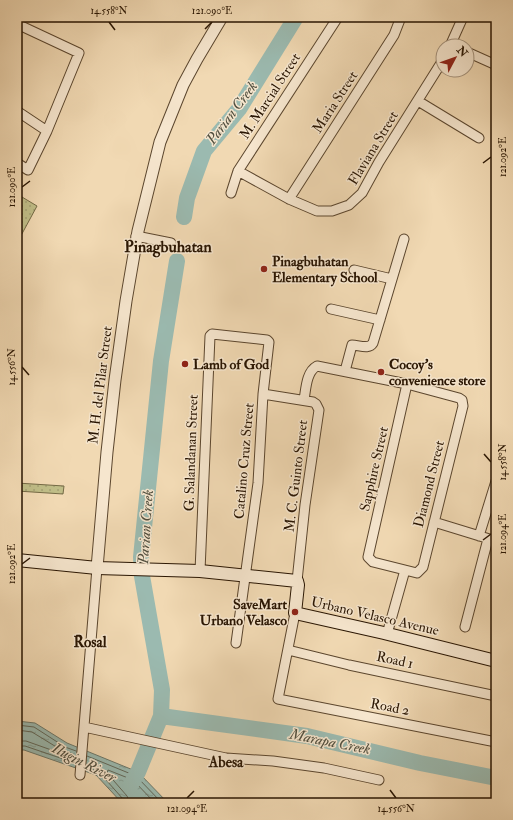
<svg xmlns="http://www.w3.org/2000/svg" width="513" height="820" font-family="'IM FELL Double Pica',serif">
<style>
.grass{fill:url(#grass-dots);stroke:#746a45}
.water{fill:url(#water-ripples);stroke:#6d786a}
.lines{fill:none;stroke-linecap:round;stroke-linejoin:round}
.shore{stroke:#626859;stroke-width:1}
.river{stroke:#9bbab0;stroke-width:16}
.minor-casing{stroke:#5b462e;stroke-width:11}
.tertiary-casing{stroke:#5b462e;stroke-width:13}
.secondary-casing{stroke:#291502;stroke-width:14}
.minor{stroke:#f6e6ce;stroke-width:9}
.tertiary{stroke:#f6e6ce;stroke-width:11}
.secondary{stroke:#f6e6ce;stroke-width:12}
.ticks{fill:none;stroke:#291502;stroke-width:1.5}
.poi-dot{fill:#8f2418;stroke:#f6e6ce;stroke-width:1.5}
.labels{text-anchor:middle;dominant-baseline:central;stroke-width:3;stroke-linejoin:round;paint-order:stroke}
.street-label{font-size:14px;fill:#291502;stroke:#f6e6ce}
.poi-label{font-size:14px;font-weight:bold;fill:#291502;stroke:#f6e6ce;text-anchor:start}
.water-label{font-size:15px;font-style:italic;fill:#514f3f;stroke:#f6e6ce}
.neighbourhood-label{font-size:15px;font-weight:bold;fill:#291502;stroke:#f6e6ce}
.quarter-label{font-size:16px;font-weight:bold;fill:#291502;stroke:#f6e6ce}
.neatline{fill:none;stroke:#291502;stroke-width:1.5}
.ticks-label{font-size:10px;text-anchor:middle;fill:#291502}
</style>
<defs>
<pattern id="grass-dots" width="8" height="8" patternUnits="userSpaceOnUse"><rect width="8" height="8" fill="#c0be88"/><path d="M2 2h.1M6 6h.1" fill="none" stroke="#a5a274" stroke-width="1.8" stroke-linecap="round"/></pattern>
<pattern id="water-ripples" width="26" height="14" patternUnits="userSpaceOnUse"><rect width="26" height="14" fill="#9bbab0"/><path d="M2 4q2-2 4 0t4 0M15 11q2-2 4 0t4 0" fill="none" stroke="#869f96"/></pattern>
</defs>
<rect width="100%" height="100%" fill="#f1d9b3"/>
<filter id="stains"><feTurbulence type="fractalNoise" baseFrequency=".005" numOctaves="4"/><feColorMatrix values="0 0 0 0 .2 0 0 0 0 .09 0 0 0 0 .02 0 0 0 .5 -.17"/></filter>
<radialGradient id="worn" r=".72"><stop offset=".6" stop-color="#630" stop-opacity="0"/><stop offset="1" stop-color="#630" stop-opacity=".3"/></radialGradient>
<!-- grass -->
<path class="grass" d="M17,194L37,206L17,243Z
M17,483L64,486L63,494L17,491Z"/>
<!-- water -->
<path class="water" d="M17,721L35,723L67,743L138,772L168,803H122L96,775L24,750H17Z"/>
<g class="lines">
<!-- shore -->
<path class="shore" d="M17,725L34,727L65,747L76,751
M17,730L32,732L58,748L59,750L57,752L26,741H17
M17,746H25L75,763
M87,756L136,776L162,803
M86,767L99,772L123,799L124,803
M130,803L127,796L107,773L108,770L133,780L155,803"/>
<!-- river -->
<path class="river" d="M184,217L187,198L204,151L239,109L296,17
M161,716L307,736L420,763L496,778
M130,786L138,772L161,716L162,690L142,576L141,557L161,361L177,261"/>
<!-- minor casing -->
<g class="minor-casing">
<path id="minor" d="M17,24L79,53L47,131L28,170L17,163
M450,46L463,17
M467,52L496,65
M418,101L479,138
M17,111L47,131
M238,171L289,199L317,211H332L349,205L362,193L379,162L443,60
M231,193L238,171L338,17
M289,199L394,35L401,17
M136,236L171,243
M354,270L392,279
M331,309L380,320
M345,371L352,345C359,345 369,350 373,343L404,239
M263,394L313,402L316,404L319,410L305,505L297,581
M304,400C306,389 306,372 317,366L407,384L459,398L462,400L463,406L423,567L417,573L373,562L368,557L407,384
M434,522L496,541
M479,536L496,481
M200,571L210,336L212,334L267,340L269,342L263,394L258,483L236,643
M295,613L278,699L496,742
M465,627L488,539
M387,634L405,570
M288,650L349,665L496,696
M84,727L226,758L273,761L324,768L379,780
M80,775L97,568"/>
</g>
<!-- tertiary casing -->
<g class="tertiary-casing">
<path id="tertiary" d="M97,568L107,452L115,380L126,301L138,231L160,142L183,85L197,59L222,17"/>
</g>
<!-- secondary casing -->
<g class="secondary-casing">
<path id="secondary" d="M17,560L97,568L200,571L297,581L298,585L295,613L384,633L496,661"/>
</g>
<!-- minor -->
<use href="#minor" class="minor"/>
<!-- tertiary -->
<use href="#tertiary" class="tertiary"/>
<!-- secondary -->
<use href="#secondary" class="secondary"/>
</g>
<!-- ticks -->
<path class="ticks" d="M109,22L115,30M205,29L212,22M483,163L491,157M22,187L30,181M22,367L29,375M484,454L491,462M483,540L491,534M22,564L30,558M390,790L396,798M187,798L194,791"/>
<!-- markers -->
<g class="poi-dot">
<circle cx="264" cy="269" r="4"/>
<circle cx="185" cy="364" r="4"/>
<circle cx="381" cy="372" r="4"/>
<circle cx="295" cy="612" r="4"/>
</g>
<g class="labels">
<!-- street labels -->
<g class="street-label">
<text transform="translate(270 96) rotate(-57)">M. Marcial Street</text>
<text transform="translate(335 102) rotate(-57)">Maria Street</text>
<text transform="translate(373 148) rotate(-59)">Flaviana Street</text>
<text transform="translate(100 385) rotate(-83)">M. H. del Pilar Street</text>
<text transform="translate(191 453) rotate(-88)">G. Salandanan Street</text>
<text transform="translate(244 461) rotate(-85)">Catalino Cruz Street</text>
<text transform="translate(374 469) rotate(-77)">Sapphire Street</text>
<text transform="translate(296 476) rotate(-83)">M. C. Guinto Street</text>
<text transform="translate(429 484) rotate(-76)">Diamond Street</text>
<text transform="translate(375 616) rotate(13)">Urbano Velasco Avenue</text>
<text transform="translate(395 660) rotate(12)">Road 1</text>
<text transform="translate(390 707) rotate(11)">Road 2</text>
</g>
<!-- poi labels -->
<g class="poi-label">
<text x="272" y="261">Pinagbuhatan<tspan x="272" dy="16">Elementary School</tspan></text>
<text x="193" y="364">Lamb of God</text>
<text x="389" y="364">Cocoy's<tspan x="389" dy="16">convenience store</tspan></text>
<text x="287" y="604" text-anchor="end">SaveMart<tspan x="287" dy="16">Urbano Velasco</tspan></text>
</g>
<!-- water labels -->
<g class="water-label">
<text transform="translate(232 113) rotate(-53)">Parian Creek</text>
<text transform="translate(146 527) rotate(-86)">Parian Creek</text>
<text transform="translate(330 742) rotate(11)">Marapa Creek</text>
<text transform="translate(84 763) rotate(27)">Ilugin River</text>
</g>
<!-- neighbourhood labels -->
<g class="neighbourhood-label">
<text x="90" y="642">Rosal</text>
<text x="226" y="762">Abesa</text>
</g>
<!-- quarter labels -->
<g class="quarter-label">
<text x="168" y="247">Pinagbuhatan</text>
</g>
</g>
<!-- margin -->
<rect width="513" height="820" fill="none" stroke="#f1d9b3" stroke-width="44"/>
<!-- north arrow -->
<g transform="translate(455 58) rotate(49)"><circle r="19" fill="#f6e6ce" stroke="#a4927c"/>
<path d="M0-3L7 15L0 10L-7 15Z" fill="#8f2418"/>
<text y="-6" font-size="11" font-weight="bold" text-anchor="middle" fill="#291502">N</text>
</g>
<rect x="22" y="22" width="469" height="776" class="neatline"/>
<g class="ticks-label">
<text x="109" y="14">14.558°N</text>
<text x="212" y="14">121.090°E</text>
<text transform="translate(502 157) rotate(-90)" y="4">121.092°E</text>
<text transform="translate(11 187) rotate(-90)" y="4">121.090°E</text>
<text transform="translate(11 367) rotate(-90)" y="4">14.556°N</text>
<text transform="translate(502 462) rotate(-90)" y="4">14.558°N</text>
<text transform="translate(502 534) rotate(-90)" y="4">121.094°E</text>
<text transform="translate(11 564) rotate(-90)" y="4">121.092°E</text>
<text x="187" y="812">121.094°E</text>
<text x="396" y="812">14.556°N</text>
</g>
<rect width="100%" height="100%" filter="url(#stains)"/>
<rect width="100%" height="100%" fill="url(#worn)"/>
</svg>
